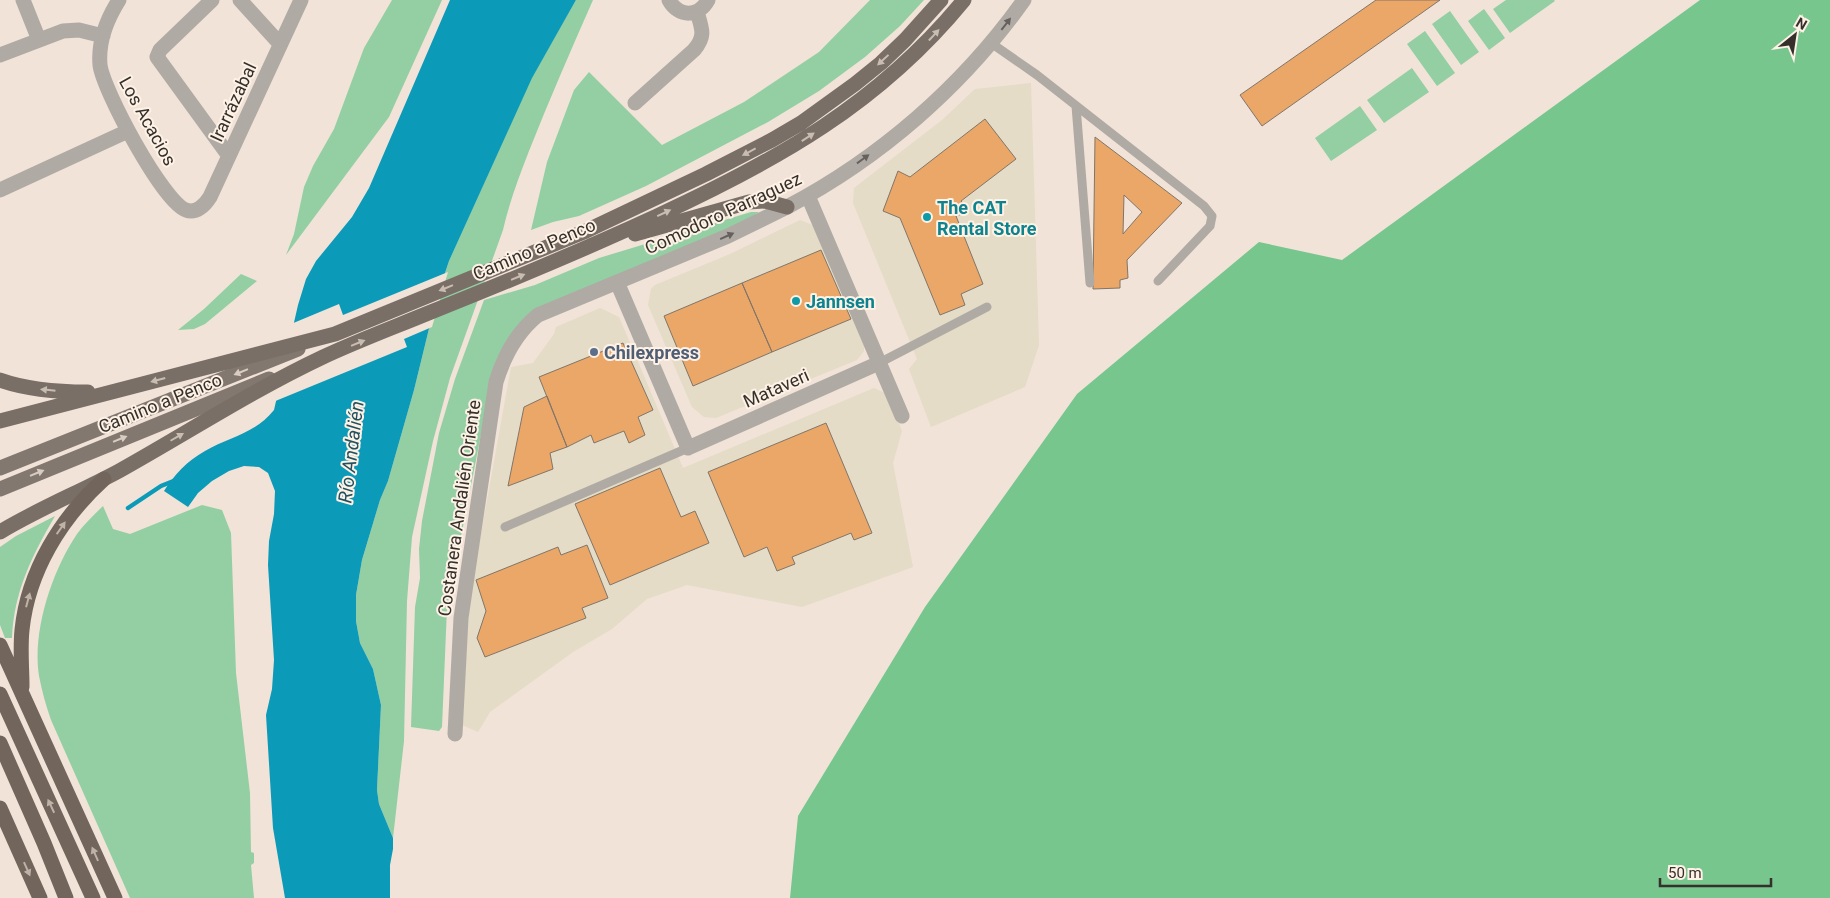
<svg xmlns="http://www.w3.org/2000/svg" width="1830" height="898" font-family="Roboto,sans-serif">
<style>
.industrial{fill:#e4dcc6}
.green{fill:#93cfa3}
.forest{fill:#76c68e}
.water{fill:#0c9ab9}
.pier{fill:#f1e3d8}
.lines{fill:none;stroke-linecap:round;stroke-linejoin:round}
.stream{stroke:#0c9ab9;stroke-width:4.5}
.building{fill:#eaa767;stroke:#81756a;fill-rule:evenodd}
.service{stroke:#b0aaa5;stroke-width:9}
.minor{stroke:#b0aaa5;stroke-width:15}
.tertiary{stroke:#b0aaa5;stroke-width:15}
.primary{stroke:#837870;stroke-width:15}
.trunk{stroke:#7a6f66;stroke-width:15}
.motorway{stroke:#72665c;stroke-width:15}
.oneway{fill:#66615c}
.oneway2{fill:#c9bdb2}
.oneway3{fill:#d9cdc2}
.oneway4{fill:#bfb2a7}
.culture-dot{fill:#0f9aa8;stroke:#fef1e5;stroke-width:2}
.service-dot{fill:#5c6f8a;stroke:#fef1e5;stroke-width:2}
.labels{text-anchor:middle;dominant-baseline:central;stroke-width:4;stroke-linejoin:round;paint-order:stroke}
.street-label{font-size:18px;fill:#35302b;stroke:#fef1e5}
.culture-label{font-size:18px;font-weight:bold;fill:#0d838f;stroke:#fef1e5;text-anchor:start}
.service-label{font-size:18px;font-weight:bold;fill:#4e5e75;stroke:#fef1e5;text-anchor:start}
.water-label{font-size:19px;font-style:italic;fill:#1f515f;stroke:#fef1e5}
</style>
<rect width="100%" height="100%" fill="#f1e3d8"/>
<!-- industrial -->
<path class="industrial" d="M1031,83L1039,345L1025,387L931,427L909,369L917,359L853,203L854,188L942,120L975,89Z
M800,220L815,226L864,345V351L857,360L852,362L716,418L704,417L692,407L648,305L651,289L655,285L730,254Z
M600,308L619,317L683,468L874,388L887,394L902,431L893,463L913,567L802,607L687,585L647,599L612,629L573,652L490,712L478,732L460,724L465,623L511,367L533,363L554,334L556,327Z"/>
<!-- green -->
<path class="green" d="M392,0H442L389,117L286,255L294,234L304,187L313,166L334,129L364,48Z
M576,0H593C571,50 549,100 529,151C519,177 509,203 503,230L450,378L433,441L412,537L407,601L404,741L393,838L379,804L377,790L381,705L373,669L360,643L356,621V595L362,560L380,500L388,481L414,390L436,300L449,261L532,77Z
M870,0H924L900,26L865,57L819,91L768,122L646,186L579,216L553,222L531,230L547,162L574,90L589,72L662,145L744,102L819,52Z
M1506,0H1554L1555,1L1510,33L1493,9Z
M1484,9L1505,38L1489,50L1468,21Z
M1450,11L1479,52L1461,65L1432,24Z
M1425,31L1455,73L1437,86L1407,44Z
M1412,68L1429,92L1384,123L1367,100Z
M1360,106L1377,130L1331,161L1315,138Z
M751,212H759L746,221L545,305L494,368L447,608L442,727L439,731L411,727L415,607L420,578L419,549L422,521L439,433L455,379L484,300L535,285L599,258Z
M241,274L257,281L205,324L194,329L178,330L204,309Z
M202,505L222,510L231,533L236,673L250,793L251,852L254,853V863L251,865L254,898H130L51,720C46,706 42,691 39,676C32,631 52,571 77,534C84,524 94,515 103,506L113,529L130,534Z
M55,516C32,556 14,591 12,638H5L0,625V547L16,536Z"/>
<!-- forest -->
<path class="forest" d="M1700,0H1830V898H790L798,816L925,607L1077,394L1259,242L1342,260Z"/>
<!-- water -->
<path class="water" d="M450,0H576L532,78L449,261L436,300L414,390L388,481L380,500L362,560L356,595V621L360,643L373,669L381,705L377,790L379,804L393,838V849L390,865V898H285L273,828L266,715L272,689L274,660L268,565L269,541L274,514L275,491L268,473L259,467L244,466L229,471L212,481L198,493L188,507L164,491C174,475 187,461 205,451C229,437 255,434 274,410L298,305L306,279L316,261L352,217L369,188Z"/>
<!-- pier -->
<path class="pier" d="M448,272L432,327L404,339L407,347L273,402L291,324L339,304L343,315Z"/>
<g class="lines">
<!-- stream -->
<path class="stream" d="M128,508L161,486L176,480"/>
</g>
<!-- building -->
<path class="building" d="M1376,0H1440L1262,126L1240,95Z
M985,119L1016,159L961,201L965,207L962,214L956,216L983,284L961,294L965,305L940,315L900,218L883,211L898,171L910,177Z
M1095,137L1182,203L1127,260L1128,278L1120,280V288L1093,289ZM1124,195L1142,212L1123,234Z
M821,250L851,319L772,352L742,283Z
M742,283L772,352L693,386L664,316Z
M623,343L653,410L638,417L645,435L629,443L624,431L594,443L591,435L567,447L539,377Z
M547,396L567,447L550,453L553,469L508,486L524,407Z
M826,423L872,533L854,540L851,533L792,557L795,564L777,571L767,547L744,557L708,472Z
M660,468L681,517L695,511L709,543L610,585L575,504Z
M587,545L608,598L582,608L586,618L485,657L477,638L486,611L476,580L558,547L561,555Z"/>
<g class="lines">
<!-- service -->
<path class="service" d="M991,43L1037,75L1204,206L1212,216L1210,226L1158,281
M1076,106L1090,283
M879,363L987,307
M505,527L688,448"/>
<!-- minor -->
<path class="minor" d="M23,0L39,40
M119,0C107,19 98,42 100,65C103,90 163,202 186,210C196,214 205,205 210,197L301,0
M212,0L160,50L157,57L229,156
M240,0L280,44
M669,0C679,18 699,17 708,0
M0,55L63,31L79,30L103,36
M635,103L694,50C706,36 702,29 697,12
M0,190L128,131
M808,196L902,416
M617,282L688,448L879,363
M455,734L461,618L496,382C504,356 517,332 538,315L728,236L787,207"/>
<!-- tertiary -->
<path class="tertiary" d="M787,207C880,158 963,86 1024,0"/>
<!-- primary -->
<path class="primary" d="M0,468L298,349
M0,489L269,379"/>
<!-- trunk -->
<path class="trunk" d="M635,234L749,202L765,201L787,207
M0,380C28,390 59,392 88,392
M0,421L335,334L586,231L706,174L772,140L801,123L855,84L881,63L905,40L941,0
M0,532C38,509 80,492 119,471C187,433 253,390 323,357C357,341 392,328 426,314C504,283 581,251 657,216C776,161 879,104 964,0"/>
<!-- motorway -->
<path class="motorway" d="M0,645L115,898
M22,687C22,668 20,649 22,630C28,571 61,518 104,479
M0,694L93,898
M0,743L44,843L66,898
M0,808L40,898"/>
</g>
<!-- one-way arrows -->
<defs><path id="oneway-solid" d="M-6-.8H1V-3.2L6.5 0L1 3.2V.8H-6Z" transform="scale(1.25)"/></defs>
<g class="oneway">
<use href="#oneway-solid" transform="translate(1006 24) rotate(-52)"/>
<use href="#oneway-solid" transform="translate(863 159) rotate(-36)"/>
<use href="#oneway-solid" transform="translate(727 236) rotate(-24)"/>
</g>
<g class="oneway2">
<use href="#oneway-solid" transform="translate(934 35) rotate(-47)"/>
<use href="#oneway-solid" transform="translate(883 60) rotate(137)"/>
<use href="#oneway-solid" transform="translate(808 137) rotate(-33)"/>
<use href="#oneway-solid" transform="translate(749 152) rotate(152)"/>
<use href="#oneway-solid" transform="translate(664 213) rotate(-25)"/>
<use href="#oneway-solid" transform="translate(518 277) rotate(-22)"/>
<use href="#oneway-solid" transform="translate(446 288) rotate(158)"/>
<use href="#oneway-solid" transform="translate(358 343) rotate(-22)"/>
<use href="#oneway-solid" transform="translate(158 380) rotate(165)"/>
<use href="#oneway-solid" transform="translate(48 390) rotate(-174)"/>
<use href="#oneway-solid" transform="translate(177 437) rotate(-30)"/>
</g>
<g class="oneway3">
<use href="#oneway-solid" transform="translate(241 372) rotate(158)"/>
<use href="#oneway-solid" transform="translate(120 439) rotate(-22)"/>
<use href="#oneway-solid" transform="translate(37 473) rotate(-22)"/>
</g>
<g class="oneway4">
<use href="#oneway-solid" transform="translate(61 528) rotate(-55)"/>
<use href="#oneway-solid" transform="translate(28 600) rotate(-75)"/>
<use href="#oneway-solid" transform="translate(51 806) rotate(-115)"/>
<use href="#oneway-solid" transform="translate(95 854) rotate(-114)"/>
<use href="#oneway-solid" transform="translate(27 869) rotate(66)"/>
</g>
<!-- markers -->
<g class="culture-dot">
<circle cx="927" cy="217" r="5"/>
<circle cx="796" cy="301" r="5"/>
</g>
<circle class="service-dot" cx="594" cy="352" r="5"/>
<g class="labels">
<!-- street labels -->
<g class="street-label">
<text transform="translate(233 102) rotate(-65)">Irarrázabal</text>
<text transform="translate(148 121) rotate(61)">Los Acacios</text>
<text transform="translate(723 213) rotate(-25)">Comodoro Parraguez</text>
<text transform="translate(534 249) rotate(-23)">Camino a Penco</text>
<text transform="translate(776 388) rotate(-24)">Mataveri</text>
<text transform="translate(160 403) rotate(-22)">Camino a Penco</text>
<text transform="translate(459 508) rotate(-82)">Costanera Andalién Oriente</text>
</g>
<!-- culture labels -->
<g class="culture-label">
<text x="937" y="207">The CAT<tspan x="937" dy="21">Rental Store</tspan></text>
<text x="806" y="301">Jannsen</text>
</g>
<!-- service labels -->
<g class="service-label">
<text x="604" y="352">Chilexpress</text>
</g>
<!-- water labels -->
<g class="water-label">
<text transform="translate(351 452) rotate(-83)">Río Andalién</text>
</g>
</g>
<!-- north arrow -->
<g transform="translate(1795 35) rotate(30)" stroke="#fef1e5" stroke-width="4" paint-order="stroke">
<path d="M0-4L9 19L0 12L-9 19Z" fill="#35302b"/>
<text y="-8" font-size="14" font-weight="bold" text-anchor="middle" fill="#35302b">N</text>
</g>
<!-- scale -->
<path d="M1660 878v8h111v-8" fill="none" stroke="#35302b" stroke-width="2.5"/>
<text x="1668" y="878" font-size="15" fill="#35302b" stroke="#fef1e5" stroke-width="4" paint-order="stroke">50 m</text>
</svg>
